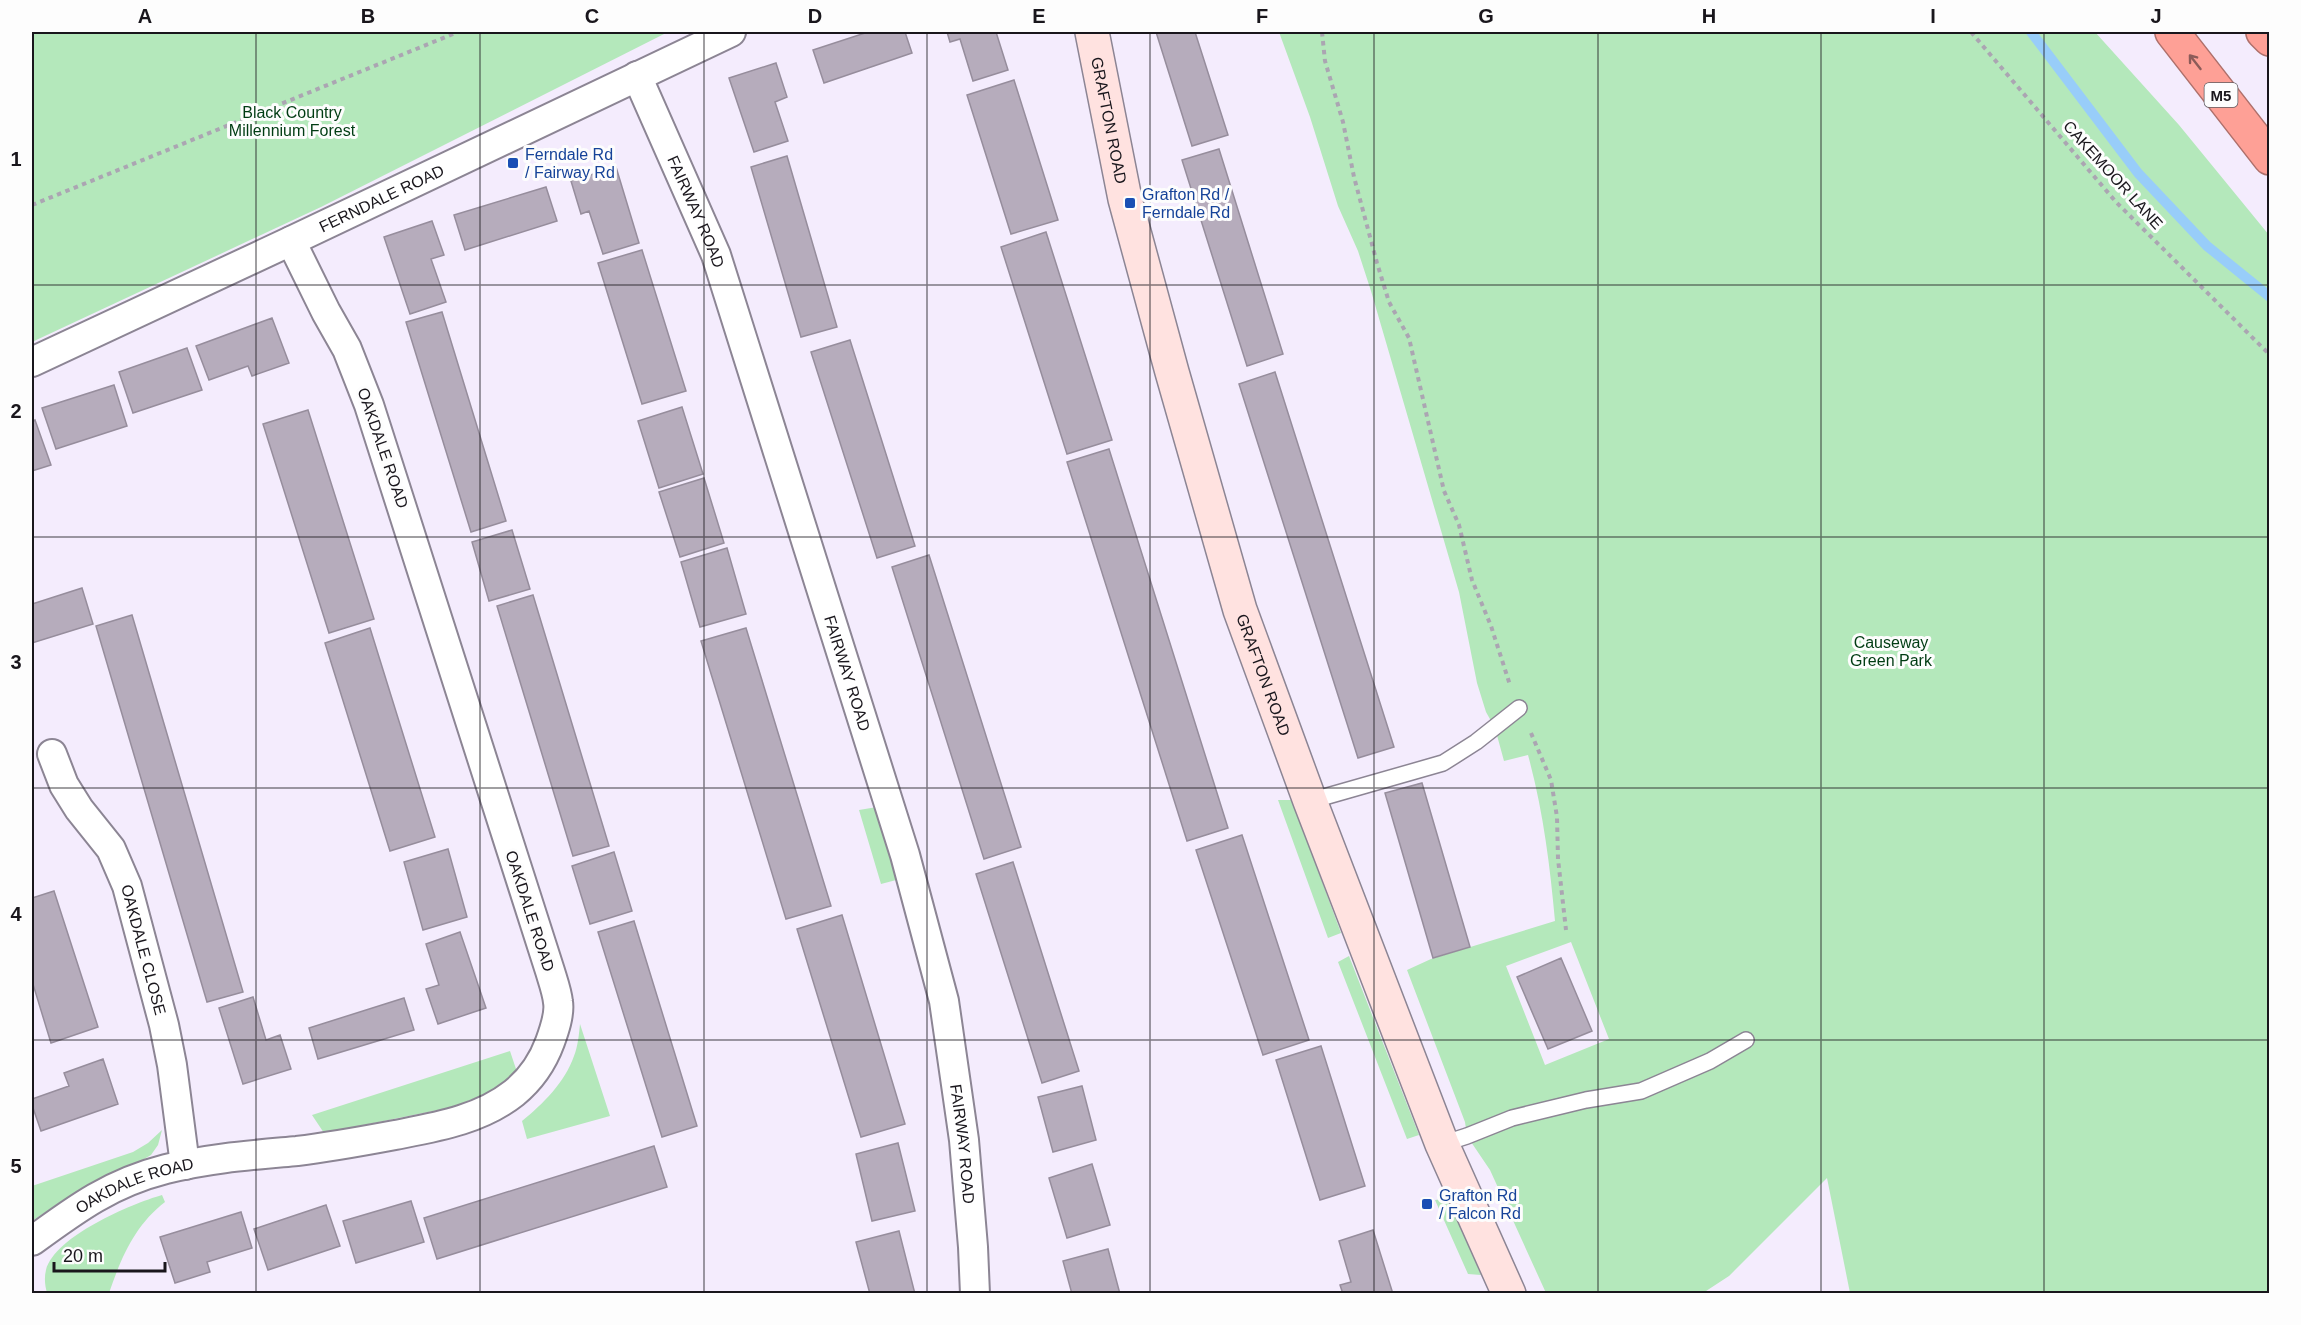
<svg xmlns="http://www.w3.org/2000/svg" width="2301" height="1325" font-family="Arial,sans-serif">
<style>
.green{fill:#b4e8bb;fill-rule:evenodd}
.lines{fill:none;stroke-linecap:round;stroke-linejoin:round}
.stream{stroke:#98cdf9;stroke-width:10}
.building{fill:#b6acbc;stroke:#968d9c;stroke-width:1.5}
.lane-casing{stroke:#8c8594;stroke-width:18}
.street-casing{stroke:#8c8594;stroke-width:32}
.secondary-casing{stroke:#8c8594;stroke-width:36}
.highway-casing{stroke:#ae706b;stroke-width:36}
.path{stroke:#aba5b2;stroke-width:4;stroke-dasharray:4.5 4.5;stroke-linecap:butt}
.lane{stroke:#fff;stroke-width:15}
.street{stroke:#fff;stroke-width:28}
.secondary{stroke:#ffe2e0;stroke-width:33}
.highway{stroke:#fea096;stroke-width:33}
.oneway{stroke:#8c5b59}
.grid{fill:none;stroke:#19161c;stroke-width:1.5;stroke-opacity:0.55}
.transit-dot{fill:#1a4fb4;stroke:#fdfdfd;stroke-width:2}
.labels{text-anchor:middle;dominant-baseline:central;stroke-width:6;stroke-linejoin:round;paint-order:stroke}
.shield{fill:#fdfdfd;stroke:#5d5b60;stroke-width:1.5}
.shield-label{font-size:15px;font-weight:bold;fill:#19161c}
.park-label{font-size:16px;fill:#003c13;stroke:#fdfdfd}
.street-label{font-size:16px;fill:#19161c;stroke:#fdfdfd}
.transit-label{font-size:16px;fill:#164399;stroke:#fdfdfd;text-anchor:start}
.neatline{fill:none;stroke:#19161c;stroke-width:2}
.grid-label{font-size:20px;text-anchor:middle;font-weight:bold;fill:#19161c}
</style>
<rect width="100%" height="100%" fill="#f4ecfd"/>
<!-- green -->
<path class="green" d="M32,32H668L321,207L32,342Z
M1279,32H2095L2179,125L2269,235V1293H1850L1827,1178L1729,1276L1703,1293H1546L1490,1170L1467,1136L1465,1122L1407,970L1431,959L1555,921C1550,865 1543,810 1528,755L1504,761L1495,728L1486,712L1477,683L1459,592L1371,291L1358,251L1338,206L1310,117ZM1571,942L1609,1039L1545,1065L1506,966Z
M1278,800H1292L1341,933L1328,938Z
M877,807L900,879L881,884L859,810Z
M1349,956L1419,1135L1407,1139L1338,962Z
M580,1024L610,1116L527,1139L522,1121C543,1104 565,1082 574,1056C578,1046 579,1034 580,1024Z
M510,1051L517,1072L500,1088L453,1107L324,1133L312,1115Z
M162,1130L158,1145L151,1155L139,1162L80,1189L32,1221V1186L133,1152L148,1143Z
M162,1195L165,1202C135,1225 121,1258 109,1293H47C45,1286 44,1278 46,1270C55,1236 131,1204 162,1195Z
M1449,1198L1481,1275L1468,1274L1435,1200Z"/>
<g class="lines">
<!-- stream -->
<path class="stream" d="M2031,32L2138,173L2207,246L2270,297"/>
</g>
<!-- building -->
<path class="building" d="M868,32H905L912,53L824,83L813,50Z
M947,32H996L1008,70L973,81L960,39L950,42Z
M1156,32H1195L1228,135L1192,146Z
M776,63L787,97L775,102L788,141L754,152L729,78Z
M1014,80L1058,220L1011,234L967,95Z
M1219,149L1283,354L1247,366L1182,160Z
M787,156L837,327L801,337L751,167Z
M616,167L639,243L603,254L589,211L581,214L571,181Z
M546,187L557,221L465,250L454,215Z
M432,221L444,255L431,259L446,302L410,314L384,237Z
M1046,232L1112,440L1067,454L1001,247Z
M642,250L686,391L642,404L598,263Z
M442,312L506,521L471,532L406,322Z
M272,318L289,363L252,376L248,366L209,380L196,346Z
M850,340L915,546L877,558L811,352Z
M187,348L202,390L133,413L119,372Z
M1275,372L1394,747L1358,758L1239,384Z
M114,385L127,426L56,449L42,408Z
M682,407L703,474L659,488L638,421Z
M308,410L374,619L329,633L263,424Z
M35,420L51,465L32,471V422Z
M1109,449L1228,828L1187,841L1067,462Z
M704,478L724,543L680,557L659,492Z
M512,530L530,589L489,601L472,542Z
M727,548L746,614L700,627L681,562Z
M929,555L1021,847L984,859L892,567Z
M82,588L93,624L32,643V604Z
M533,595L609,846L573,856L497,606Z
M132,615L243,992L207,1002L96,626Z
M370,628L435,837L390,851L325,643Z
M746,628L831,906L786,919L701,641Z
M1422,783L1470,947L1433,958L1385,793Z
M1242,835L1309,1040L1263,1055L1196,850Z
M448,849L467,917L423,930L404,862Z
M614,852L632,911L590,924L572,866Z
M1013,862L1079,1071L1042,1083L976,874Z
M54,891L98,1027L51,1043L32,981V898Z
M842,915L905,1124L861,1137L797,929Z
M634,921L697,1126L662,1137L598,932Z
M460,932L486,1008L438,1024L426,989L439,985L426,944Z
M1561,958L1592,1031L1548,1049L1517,977Z
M253,997L266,1040L280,1035L291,1069L243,1084L219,1008Z
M404,998L414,1030L318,1059L309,1028Z
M1321,1046L1365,1186L1320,1200L1276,1060Z
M103,1059L118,1104L41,1131L32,1105V1099L69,1086L64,1073Z
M1082,1086L1096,1140L1053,1152L1038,1097Z
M898,1143L915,1211L872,1221L856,1154Z
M654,1146L667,1187L437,1259L424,1218Z
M1092,1164L1110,1225L1067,1238L1049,1178Z
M411,1201L424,1242L356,1263L343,1221Z
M326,1205L340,1246L268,1270L254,1229Z
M241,1212L252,1248L207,1262L210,1272L175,1283L160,1237Z
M1373,1230L1393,1294H1343L1340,1285L1351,1282L1339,1241Z
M899,1231L915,1294H870L856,1242Z
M1108,1249L1120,1294H1072L1063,1261Z"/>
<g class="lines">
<!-- lane casing -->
<g class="lane-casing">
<path id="lane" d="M1310,801L1443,763L1476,742L1519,708
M1442,1144L1467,1136L1512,1118L1586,1100L1641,1091L1710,1061L1746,1040"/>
</g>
<!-- street casing -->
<g class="street-casing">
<g id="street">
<path id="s1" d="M637,76L716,255L905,855L944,1001L964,1140L973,1247L975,1294"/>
<path id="s2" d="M32,362L291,241L731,32"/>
<path id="s3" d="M52,754L64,785L79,809L111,849L127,886L164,1025L172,1065L185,1165"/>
<path id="s4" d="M32,1241C77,1208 111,1183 166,1169C209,1158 253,1155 297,1151C330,1147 363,1141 395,1135C436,1127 480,1120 514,1093C530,1080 543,1061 550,1042C554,1031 560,1014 558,1002C557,992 553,981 550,971L369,405L347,349L326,312L291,241"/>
</g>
</g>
<!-- secondary casing -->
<g class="secondary-casing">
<g id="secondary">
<path id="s5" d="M1092,32L1125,199L1172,372L1240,610L1310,801L1442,1144L1509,1294"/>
</g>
</g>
<!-- highway casing -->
<g class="highway-casing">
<path id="highway" d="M2172,32L2270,158
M2263,32L2270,39"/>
</g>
<!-- path -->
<path class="path" d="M1322,32L1325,61L1343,122L1354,177L1377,263L1389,302L1409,338L1444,491L1459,525L1472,580L1491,626L1510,685
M1971,32L2116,202L2270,355
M32,205L458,32
M1531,733L1551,780L1557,817L1558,859L1566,930"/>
<!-- lane -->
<use href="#lane" class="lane"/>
<!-- street -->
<use href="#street" class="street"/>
<!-- secondary -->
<use href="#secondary" class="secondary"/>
<!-- highway -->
<use href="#highway" class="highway"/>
</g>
<!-- one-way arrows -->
<defs><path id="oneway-shaft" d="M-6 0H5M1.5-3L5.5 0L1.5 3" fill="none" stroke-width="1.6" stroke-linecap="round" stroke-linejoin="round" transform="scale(1.5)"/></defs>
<use class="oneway" href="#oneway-shaft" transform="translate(2195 62) rotate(-128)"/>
<!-- grid -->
<path class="grid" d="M256,32V1294M480,32V1294M704,32V1294M927,32V1294M1150,32V1294M1374,32V1294M1598,32V1294M1821,32V1294M2044,32V1294M32,285H2270M32,537H2270M32,788H2270M32,1040H2270"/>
<!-- markers -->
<g class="transit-dot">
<rect x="507" y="157" width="12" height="12" rx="3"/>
<rect x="1124" y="197" width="12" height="12" rx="3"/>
<rect x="1421" y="1198" width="12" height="12" rx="3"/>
</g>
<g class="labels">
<!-- shield labels -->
<rect class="shield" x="2204.5" y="83" width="33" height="24" rx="4.5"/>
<g class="shield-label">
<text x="2221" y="95">M5</text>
</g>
<!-- park labels -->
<g class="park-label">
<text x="292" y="112">Black Country<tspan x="292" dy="18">Millennium Forest</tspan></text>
<text x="1891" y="642">Causeway<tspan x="1891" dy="18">Green Park</tspan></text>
</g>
<!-- street labels -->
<g class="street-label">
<text stroke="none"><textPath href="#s5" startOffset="90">GRAFTON ROAD</textPath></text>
<text transform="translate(2113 175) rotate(48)">CAKEMOOR LANE</text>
<text stroke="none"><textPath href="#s2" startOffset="386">FERNDALE ROAD</textPath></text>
<text stroke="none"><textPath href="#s1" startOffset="148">FAIRWAY ROAD</textPath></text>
<text transform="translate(383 448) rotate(71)">OAKDALE ROAD</text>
<text stroke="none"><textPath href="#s1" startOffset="634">FAIRWAY ROAD</textPath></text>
<text stroke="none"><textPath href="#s5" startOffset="666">GRAFTON ROAD</textPath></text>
<text transform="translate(530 911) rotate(72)">OAKDALE ROAD</text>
<text stroke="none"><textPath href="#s3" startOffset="219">OAKDALE CLOSE</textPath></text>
<text stroke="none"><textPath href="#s1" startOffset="1120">FAIRWAY ROAD</textPath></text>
<text stroke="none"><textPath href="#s4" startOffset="118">OAKDALE ROAD</textPath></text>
</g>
<!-- transit labels -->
<g class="transit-label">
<text x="525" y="154">Ferndale Rd<tspan x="525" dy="18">/ Fairway Rd</tspan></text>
<text x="1142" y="194">Grafton Rd /<tspan x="1142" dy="18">Ferndale Rd</tspan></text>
<text x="1439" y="1195">Grafton Rd<tspan x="1439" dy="18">/ Falcon Rd</tspan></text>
</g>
</g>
<!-- border -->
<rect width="2301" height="1325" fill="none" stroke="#fdfdfd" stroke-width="66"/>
<!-- scale -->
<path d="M54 1262v9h111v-9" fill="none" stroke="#19161c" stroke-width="3"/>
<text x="63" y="1262" font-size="18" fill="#19161c" stroke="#fdfdfd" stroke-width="4.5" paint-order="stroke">20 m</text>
<rect x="33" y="33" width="2235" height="1259" class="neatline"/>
<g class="grid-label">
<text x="145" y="23">A</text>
<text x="368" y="23">B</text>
<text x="592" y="23">C</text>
<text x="815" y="23">D</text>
<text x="1039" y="23">E</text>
<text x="1262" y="23">F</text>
<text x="1486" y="23">G</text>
<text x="1709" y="23">H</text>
<text x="1933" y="23">I</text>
<text x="2156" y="23">J</text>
<text x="16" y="166">1</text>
<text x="16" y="418">2</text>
<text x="16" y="669">3</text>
<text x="16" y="921">4</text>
<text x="16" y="1173">5</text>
</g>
</svg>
